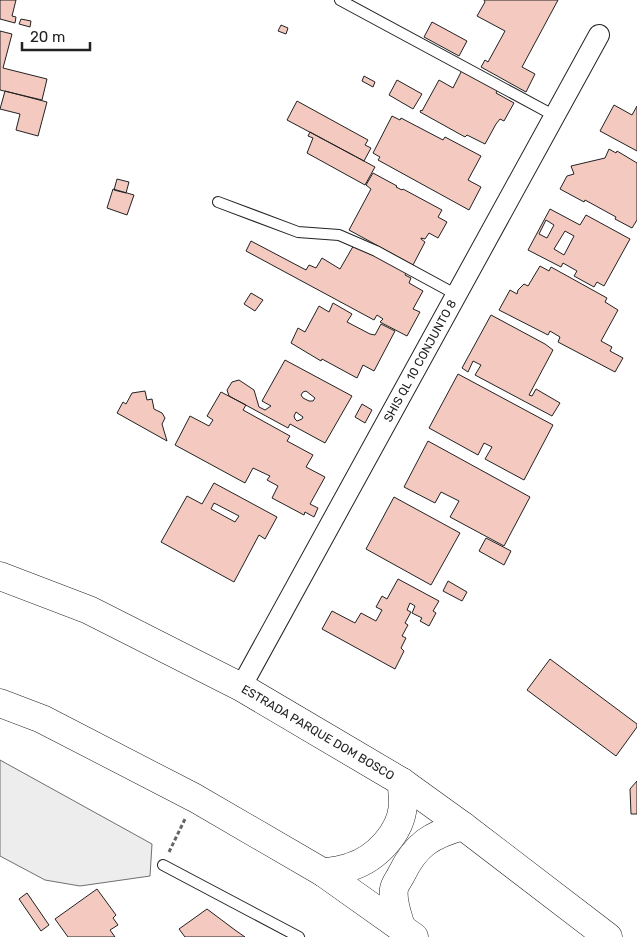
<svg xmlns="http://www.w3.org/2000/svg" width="637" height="937" font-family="Rubik,sans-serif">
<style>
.parking{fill:#ededed;stroke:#6f6f6f}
.building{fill:#f3c9c0;stroke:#222;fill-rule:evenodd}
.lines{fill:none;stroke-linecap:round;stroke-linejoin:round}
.lane-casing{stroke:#222;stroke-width:12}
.street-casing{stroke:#222;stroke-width:22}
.primary-casing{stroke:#222;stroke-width:29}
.path{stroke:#646464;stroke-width:3;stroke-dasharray:4 2.5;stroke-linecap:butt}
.lane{stroke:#fff;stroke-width:10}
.street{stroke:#fff;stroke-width:20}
.primary{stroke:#fff;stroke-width:28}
.labels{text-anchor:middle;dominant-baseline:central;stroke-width:4;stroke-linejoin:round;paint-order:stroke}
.street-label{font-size:12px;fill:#222;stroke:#fff}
</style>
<rect width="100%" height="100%" fill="#fff"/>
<!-- parking -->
<path class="parking" d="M0,760L152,844L150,876L80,886L45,880L0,856Z"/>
<!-- building -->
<path class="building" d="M0,0H16L12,16L16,17L15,23L0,19Z
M484,0H558L522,67L535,74L526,92L481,67L485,60L488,62L505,31L477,16L485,2Z
M21,19L31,21L30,27L19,24Z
M432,22L467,41L459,56L424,37Z
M281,25L288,28L286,34L278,31Z
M0,31L12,34L3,68L47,79L42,100L0,90Z
M463,68L499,87L496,93L514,103L504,121L500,119L496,124L485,144L467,135L465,137L420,112L421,110L422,111L439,80L453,88Z
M364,76L375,82L373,87L362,81Z
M397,80L422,94L413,109L389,95Z
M5,91L47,102L38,136L16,130L20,114L0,109Z
M297,101L368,140L365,145L371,148L364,161L287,120Z
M614,105L632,115L637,106V151L600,131Z
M392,116L400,120L401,118L443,140L445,137L481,156L468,180L481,187L469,210L378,160L380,157L373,153Z
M310,132L375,167L365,185L307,153L313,138L308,136Z
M609,149L616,153L617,151L637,163V220L632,228L615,219L616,217L585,200L584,202L560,189L567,176L574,174L571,166L605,158Z
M373,173L397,186L396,187L402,190L403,189L442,210L438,217L447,222L438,238L429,233L425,239L421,238V239L425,242L413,265L349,230L371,189L366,185Z
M117,179L129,182L126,193L114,190Z
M113,189L134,195L127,215L107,208Z
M550,209L580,225L586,215L630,239L604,286L597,282L594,287L574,276L577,271L563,263L561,267L528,250ZM546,220L554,225L547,238L539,234ZM565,231L574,236L564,255L554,249Z
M251,241L306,270L309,265L316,268L322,258L340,269L355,243L407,270L405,275L411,278L409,283L423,291L413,309L420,312L407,336L380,322L383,319L377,315L374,320L246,251Z
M540,266L549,271L551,267L607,298L605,302L618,310L601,341L612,347L610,351L623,358L615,372L558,342L560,337L550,331L548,335L499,310L510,290L517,294L518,290L524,284L528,286Z
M251,293L263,300L255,311L244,304Z
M333,303L352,314L347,322L370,334L375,335L381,324L395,331L374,371L363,365L357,378L322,359L321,361L291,343L298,328L305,332L319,306L329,312Z
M491,315L545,344L553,350L529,395L532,396L536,389L560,403L552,416L475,375L481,365L473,361L468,372L462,368Z
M285,360L352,396L325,443L290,424L288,428L229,396L227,390L232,382L239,380L254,390L259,407L265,410L271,406L262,401ZM306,391L315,398L313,401H309L303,398L301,395L303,392ZM296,412L303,417L302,419L297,421L295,419L294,416Z
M458,374L553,425L524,480L485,459L492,447L484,443L478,455L429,428Z
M145,391L147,400L152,399L154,409L162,413L165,418L162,424L167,441L117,413L123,402L126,404L132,393Z
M221,392L246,405L243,410L290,436L287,441L313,455L306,467L325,477L310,504L318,508L314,517L305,512L304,515L272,498L278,486L267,480L270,476L253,468L245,483L175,445L190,416L209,426L213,420L207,416Z
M362,404L372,410L365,423L355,417Z
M428,441L530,497L504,546L450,517L459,501L441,492L435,503L404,487Z
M214,483L277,517L265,539L259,535L234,582L161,542L187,496L202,504ZM214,503L239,516L235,522L211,509Z
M394,497L460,533L431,585L366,549Z
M486,538L511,551L504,565L479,551Z
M398,579L439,601L433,611L436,613L429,626L420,621L422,618L412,613L415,606L410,603L407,610L411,612L405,623L408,625L402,636L406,638L401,648L404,651L395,669L322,629L332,611L355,623L361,613L376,621L382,610L376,607L382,596L387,599Z
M448,581L467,592L462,601L443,591Z
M550,659L637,724V727L616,756L527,690Z
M637,781V814H631L630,789Z
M97,889L116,915L113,918L118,925L110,930L115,937H68L55,919Z
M27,893L49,925L41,931L19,899Z
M207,909L235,930L245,937H185L179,929Z"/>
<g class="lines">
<!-- lane casing -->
<g class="lane-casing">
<path id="lane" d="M340,0L555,116
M218,202L298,232L339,235L376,251L457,295
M163,865L299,937"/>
</g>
<!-- street casing -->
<g class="street-casing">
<g id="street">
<path id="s1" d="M241,687L599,35"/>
</g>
</g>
<!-- primary casing -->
<g class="primary-casing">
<g id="primary">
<path id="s2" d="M0,576L89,610L241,687L402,782L463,826L608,937"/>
<path d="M0,703L42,719L195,798L324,873L414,937"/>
<path d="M324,873C332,871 342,870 350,867C376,859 401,833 403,805C403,798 402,790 402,782"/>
<path d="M401,927C398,916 392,901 394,889C395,884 399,879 401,875C416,844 431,835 463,826"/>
</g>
</g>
<!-- path -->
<path class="path" d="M169,852L185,819"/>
<!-- lane -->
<use href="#lane" class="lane"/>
<!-- street -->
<use href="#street" class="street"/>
<!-- primary -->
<use href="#primary" class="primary"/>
</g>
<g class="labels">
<!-- street labels -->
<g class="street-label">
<text stroke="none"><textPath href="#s1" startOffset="372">SHIS QL 10 CONJUNTO 8</textPath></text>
<text stroke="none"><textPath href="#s2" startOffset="355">ESTRADA PARQUE DOM BOSCO</textPath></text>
</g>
</g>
<!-- scale -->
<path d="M22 42v8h68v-8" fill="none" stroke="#222222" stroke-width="2.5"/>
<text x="30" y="42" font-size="15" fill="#222222" stroke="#ffffff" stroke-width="4" paint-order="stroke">20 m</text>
</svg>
